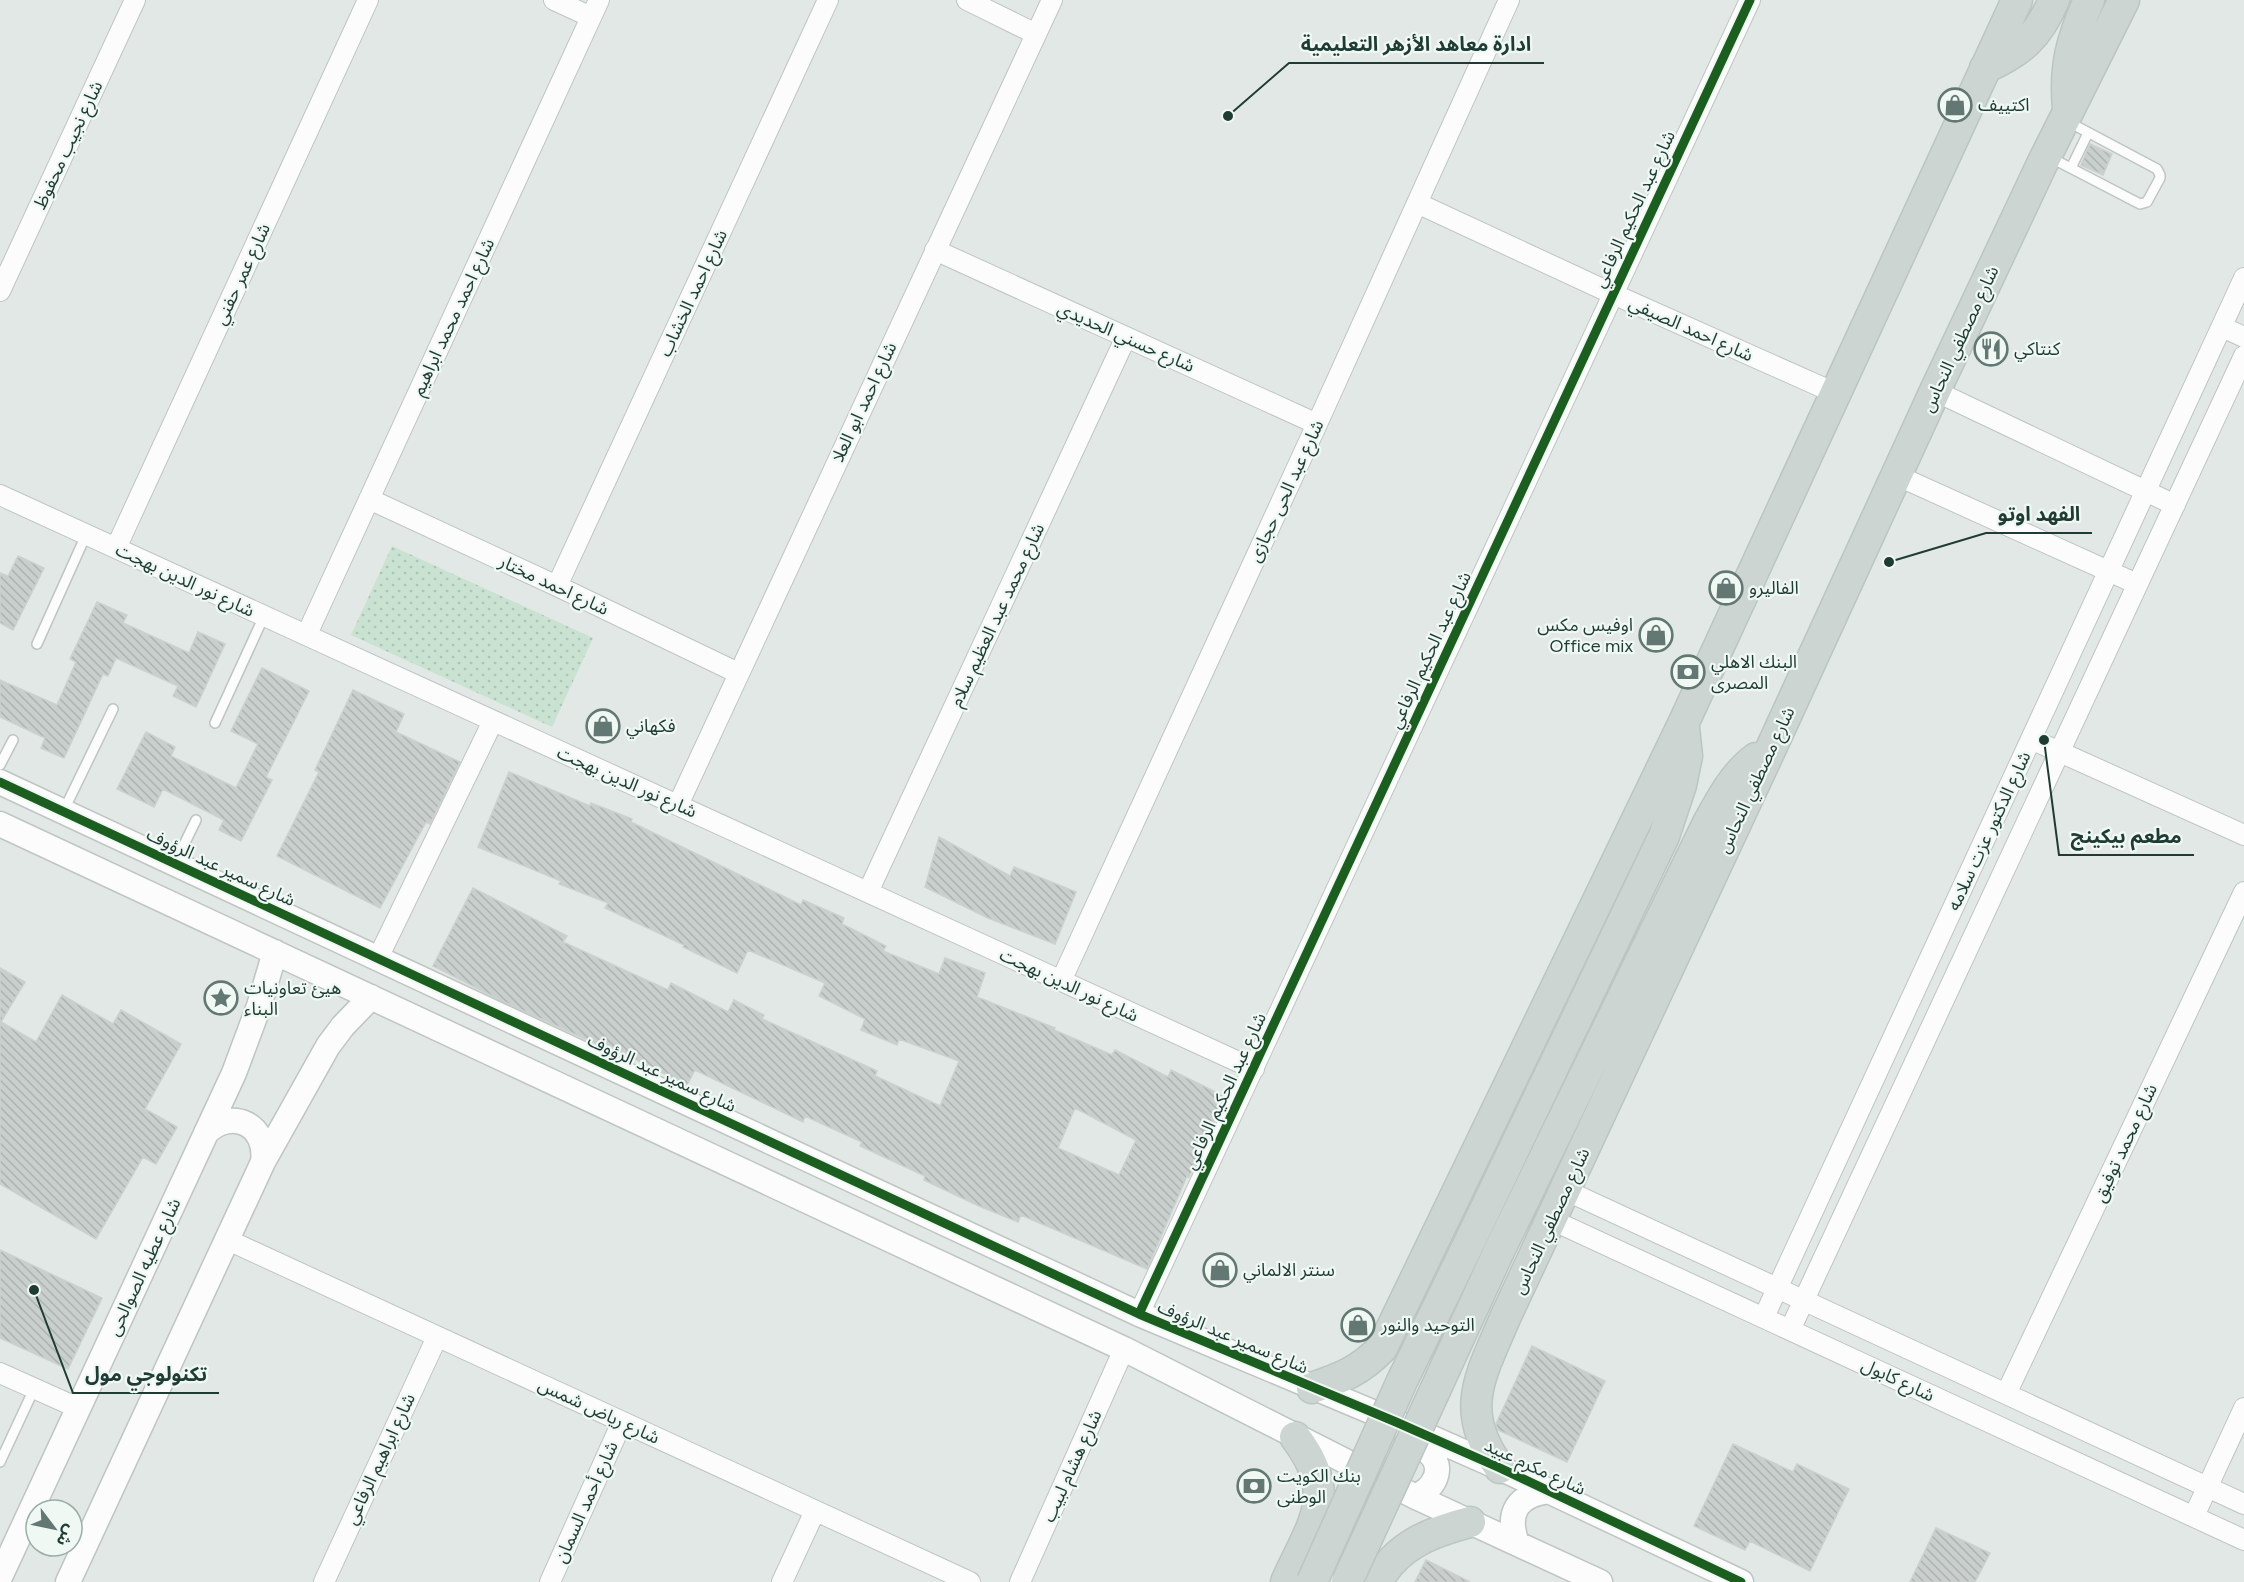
<svg xmlns="http://www.w3.org/2000/svg" width="2244" height="1582" font-family="Figtree,'Noto Sans Arabic',sans-serif">
<style>
.garden{fill:url(#garden-dots)}
.building{fill:url(#building-back-hatch);stroke:#cbd1ce;stroke-width:1.5;fill-rule:evenodd}
.lines{fill:none;stroke-linecap:round;stroke-linejoin:round}
.service-casing{stroke:#bfc5c2;stroke-width:12}
.minor-casing{stroke:#bfc5c2;stroke-width:22}
.tertiary-casing{stroke:#bfc5c2;stroke-width:27}
.primary-casing{stroke:#bbc5c1;stroke-width:33}
.service{stroke:#fbfcfb;stroke-width:9}
.minor{stroke:#fbfcfb;stroke-width:20}
.tertiary{stroke:#fbfcfb;stroke-width:24}
.primary{stroke:#ccd5d2;stroke-width:30}
.primary-bridge-casing{stroke:#bbc5c1;stroke-width:33;stroke-linecap:butt}
.primary-bridge{stroke:#ccd5d2;stroke-width:30}
.cycleway-casing{stroke:#f0f8f4;stroke-width:13}
.cycleway{stroke:#1b5e20;stroke-width:9}
.labels{text-anchor:middle;dominant-baseline:central;stroke-width:4.5;stroke-linejoin:round;paint-order:stroke}
.poi-label{font-size:18px;fill:#1f3c34;stroke:#f0f8f4;text-anchor:start}
.street-label{font-size:18px;fill:#1f3c34;stroke:#f0f8f4}
.leader{fill:none;stroke:#1f3c34;stroke-width:2}
.callout-dot{fill:#1f3c34;stroke:#f0f8f4;stroke-width:2}
.callout-label{font-size:20px;text-anchor:middle;font-weight:bold;fill:#1f3c34;stroke:#f0f8f4;stroke-width:4.5;stroke-linejoin:round;paint-order:stroke}
</style>
<defs>
<pattern id="garden-dots" width="8" height="8" patternUnits="userSpaceOnUse" patternTransform="scale(1.5)"><rect width="8" height="8" fill="#cae2d1"/><path d="M2 2h.1M6 6h.1" fill="none" stroke="#adc3b4" stroke-width="1.8" stroke-linecap="round"/></pattern>
<pattern id="building-back-hatch" width="6" height="6" patternUnits="userSpaceOnUse" patternTransform="scale(1.5)"><rect width="6" height="6" fill="#c9cfcd"/><path d="M-1 5l2 2M0 0l6 6M5-1l2 2" fill="none" stroke="#acb3b1"/></pattern>
</defs>
<rect width="100%" height="100%" fill="#e2e8e5"/>
<!-- garden -->
<path class="garden" d="M392,546L593,638L552,727L351,635Z"/>
<!-- building -->
<path class="building" d="M2090,144L2112,154L2103,175L2081,165Z
M18,556L44,568L13,630L0,623V573L8,576Z
M97,602L127,615L123,623L189,653L198,632L225,644L196,707L173,696L178,686L116,658L108,676L103,674L64,758L41,748L45,738L0,717V680L57,705L76,662L70,659Z
M262,668L309,691L266,777L272,780L241,841L219,830L224,820L163,789L154,807L117,789L146,732L175,747L171,756L236,788L258,744L231,731Z
M353,690L404,714L396,732L460,762L430,824L426,822L380,908L277,856L319,772L315,770Z
M509,772L590,806L591,803L632,819L631,822L801,905L803,900L844,918L842,924L886,946L883,951L939,974L945,958L985,973L977,997L1055,1028L1054,1030L1112,1055L1115,1050L1168,1077L1171,1070L1226,1097L1200,1154L1189,1177L1187,1176L1147,1269L1021,1215L1018,1222L979,1206L924,1180L925,1176L860,1146L862,1142L805,1116L803,1122L695,1070L687,1085L611,1047L609,1050L498,999L433,966L473,888L567,936L563,942L668,990L671,983L728,1012L734,1000L764,1015L762,1019L877,1071L875,1076L940,1106L959,1061L899,1039L897,1045L861,1030L865,1019L819,996L825,983L748,950L737,973L683,947L684,945L605,908L608,903L559,884L561,881L478,847ZM1075,1108L1136,1140L1119,1175L1058,1148Z
M939,837L1010,876L1014,867L1076,892L1055,944L988,918L925,887Z
M0,968L25,982L1,1022L36,1042L62,995L113,1024L121,1010L181,1044L145,1109L177,1127L156,1164L143,1157L96,1239L0,1184Z
M0,1250L102,1298L68,1369L0,1338Z
M1532,1346L1605,1381L1567,1462L1498,1430L1496,1424Z
M1733,1444L1793,1472L1797,1464L1849,1489L1810,1571L1750,1541L1745,1550L1694,1526Z
M1936,1528L1990,1553L1975,1582H1910Z
M1426,1560L1470,1582H1415Z"/>
<g class="lines">
<!-- service casing -->
<g class="service-casing">
<path id="service" d="M2050,161L2059,162L2140,204L2147,202L2160,178V175L2157,169L2076,126L2070,119
M2071,168L2088,133
M37,644L86,535
M215,723L264,616
M0,765L13,740
M64,810L113,709
M176,861L196,820
M0,1462L34,1389"/>
</g>
<!-- minor casing -->
<g class="minor-casing">
<path id="minor" d="M554,0L591,17
M967,0L1036,34
M1417,203L1613,294L1835,393
M935,250L1317,424
M0,291L135,0
M2222,327L2244,337
M1935,391L2175,505
M1896,475L2137,584
M0,495L1254,1069
M369,499L557,586L738,673
M116,548L368,0
M557,586L828,0
M307,634L599,0
M2031,739L2244,835
M678,805L1052,0
M868,892L1126,337
M378,958L493,721
M1061,981L1317,424L1509,0
M1565,1190L2244,1504
M1552,1220L2244,1540
M228,1240L970,1582
M1139,1314L1750,0
M1764,1317L2244,278
M1790,1330L2244,356
M0,1373L78,1408
M2006,1394L2244,892
M2194,1516L2244,1408
M324,1582L437,1337
M550,1582L622,1422
M782,1582L815,1511
M1020,1582L1124,1349"/>
</g>
<!-- tertiary casing -->
<g class="tertiary-casing">
<path id="tertiary" d="M0,782L1139,1314L1396,1422L1500,1468L1741,1582
M0,824L1124,1349L1414,1496L1600,1582
M206,1133C232,1107 268,1125 263,1162
M1407,1439C1413,1443 1422,1447 1428,1452C1447,1467 1433,1492 1414,1496
M1517,1543C1506,1513 1517,1495 1549,1491
M0,1577L234,1073L259,1006L275,952
M68,1582L263,1162L328,1046L343,1026L371,997"/>
</g>
<!-- primary casing -->
<g class="primary-casing">
<path id="primary" d="M1985,68C2022,51 2038,37 2054,0
M2068,108C2064,66 2072,38 2089,0
M1471,1239L1664,836L1681,785L1687,756L1684,728
M1499,1251L1707,825C1720,801 1734,774 1756,758
M1312,1388C1341,1378 1360,1371 1382,1348L1684,722L2017,0
M1500,1468C1457,1411 1481,1375 1505,1318L1773,744L1935,391L2042,164L2124,0
M1286,1582C1312,1524 1340,1495 1295,1437
M1377,1582C1397,1545 1431,1532 1470,1522"/>
</g>
<!-- service -->
<use href="#service" class="service"/>
<!-- minor -->
<use href="#minor" class="minor"/>
<!-- tertiary -->
<use href="#tertiary" class="tertiary"/>
<!-- primary -->
<use href="#primary" class="primary"/>
<!-- primary-bridge casing -->
<g class="primary-bridge-casing">
<path id="primary-bridge" d="M1312,1582L1402,1381L1471,1239
M1347,1582L1499,1251"/>
</g>
<!-- primary-bridge -->
<use href="#primary-bridge" class="primary-bridge"/>
<!-- cycleway casing -->
<g class="cycleway-casing">
<path id="cycleway" d="M0,782L1139,1314L1396,1422L1500,1468L1741,1582
M1139,1314L1750,0"/>
</g>
<!-- cycleway -->
<use href="#cycleway" class="cycleway"/>
</g>
<!-- icons -->
<defs>
<g id="shop-ring" transform="scale(1.725)"><circle r="9.5" fill="#f0f8f4" stroke="#637872" stroke-width="1.5"/><path d="M-5-2.5h2.3a2.7 3.5 0 0 1 5.4 0H5L5.5 6h-11ZM-1.5-2.5h3a1.5 2.3 0 0 0-3 0Z" fill="#637872"/></g>
<g id="restaurant-ring" transform="scale(1.725)"><circle r="9.5" fill="#f0f8f4" stroke="#637872" stroke-width="1.5"/><path d="M-5-6h1v4h1v-4h1v4h1v-4h1v5L-1.5 .5V6h-2V.5L-5-1ZM5-6V6H3V1.5H1.5Q1.5-4 5-6Z" fill="#637872"/></g>
<g id="bank-ring" transform="scale(1.725)"><circle r="9.5" fill="#f0f8f4" stroke="#637872" stroke-width="1.5"/><path d="M-6-4H6V4H-6ZM0-2.3a2.3 2.3 0 1 0 0 4.6a2.3 2.3 0 1 0 0-4.6Z" fill="#637872"/></g>
<g id="sight-ring" transform="scale(1.725)"><circle r="9.5" fill="#f0f8f4" stroke="#637872" stroke-width="1.5"/><path d="M0-6L1.8-2.2L6-1.7L2.9 1.2L3.7 5.4L0 3.3L-3.7 5.4L-2.9 1.2L-6-1.7L-1.8-2.2Z" fill="#637872"/></g>
</defs>
<g fill-rule="evenodd">
<use href="#shop-ring" x="1955" y="105"/>
<use href="#restaurant-ring" x="1991" y="349"/>
<use href="#shop-ring" x="1726" y="588"/>
<use href="#shop-ring" x="1656" y="635"/>
<use href="#bank-ring" x="1688" y="672"/>
<use href="#shop-ring" x="603" y="726"/>
<use href="#sight-ring" x="221" y="998"/>
<use href="#shop-ring" x="1220" y="1270"/>
<use href="#shop-ring" x="1358" y="1325"/>
<use href="#bank-ring" x="1254" y="1486"/>
</g>
<g class="labels">
<!-- poi labels -->
<g class="poi-label">
<text x="1978" y="105">اكتييف</text>
<text x="2014" y="349">كنتاكي</text>
<text x="1749" y="588">الفاليرو</text>
<text x="1633" y="625" text-anchor="end">اوفيس مكس<tspan x="1633" dy="21">Office mix</tspan></text>
<text x="1711" y="662">البنك الاهلي<tspan x="1711" dy="21">المصرى</tspan></text>
<text x="626" y="726">فكهاني</text>
<text x="244" y="988">هيئ تعاونيات<tspan x="244" dy="21">البناء</tspan></text>
<text x="1243" y="1270">سنتر الالماني</text>
<text x="1381" y="1325">التوحيد والنور</text>
<text x="1277" y="1476">بنك الكويت<tspan x="1277" dy="21">الوطنى</tspan></text>
</g>
<!-- street labels -->
<g class="street-label">
<text transform="translate(68 145) rotate(-65)">شارع نجيب محفوظ</text>
<text transform="translate(1634 209) rotate(-65)">شارع عبد الحكيم الرفاعي</text>
<text transform="translate(242 274) rotate(-65)">شارع عمر حفني</text>
<text transform="translate(693 293) rotate(-65)">شارع احمد الخشاب</text>
<text transform="translate(453 317) rotate(-65)">شارع احمد محمد ابراهيم</text>
<text transform="translate(1691 329) rotate(24)">شارع احمد الصيفي</text>
<text transform="translate(1126 337) rotate(24)">شارع حسني الحديدي</text>
<text transform="translate(1960 339) rotate(-65)">شارع مصطفي النحاس</text>
<text transform="translate(864 402) rotate(-65)">شارع احمد ابو العلا</text>
<text transform="translate(1286 491) rotate(-65)">شارع عبد الحى حجازى</text>
<text transform="translate(185 580) rotate(25)">شارع نور الدين بهجت</text>
<text transform="translate(554 585) rotate(25)">شارع احمد مختار</text>
<text transform="translate(997 615) rotate(-65)">شارع محمد عبد العظيم سلام</text>
<text transform="translate(1430 650) rotate(-65)">شارع عبد الحكيم الرفاعي</text>
<text transform="translate(1756 780) rotate(-65)">شارع مصطفي النحاس</text>
<text transform="translate(627 782) rotate(24)">شارع نور الدين بهجت</text>
<text transform="translate(1989 831) rotate(-65)">شارع الدكتور عزت سلامه</text>
<text transform="translate(221 867) rotate(25)">شارع سمير عبد الرؤوف</text>
<text transform="translate(1069 985) rotate(25)">شارع نور الدين بهجت</text>
<text transform="translate(662 1073) rotate(25)">شارع سمير عبد الرؤوف</text>
<text transform="translate(1225 1091) rotate(-65)">شارع عبد الحكيم الرفاعي</text>
<text transform="translate(2125 1143) rotate(-65)">شارع محمد توفيق</text>
<text transform="translate(1551 1221) rotate(-65)">شارع مصطفي النحاس</text>
<text transform="translate(144 1267) rotate(-65)">شارع عطيه الصوالحى</text>
<text transform="translate(1233 1337) rotate(23)">شارع سمير عبد الرؤوف</text>
<text transform="translate(1898 1380) rotate(25)">شارع كابول</text>
<text transform="translate(599 1411) rotate(25)">شارع رياض شمس</text>
<text transform="translate(380 1459) rotate(-65)">شارع ابراهيم الرفاعي</text>
<text transform="translate(1072 1466) rotate(-66)">شارع هشام لبيب</text>
<text transform="translate(1535 1467) rotate(25)">شارع مكرم عبيد</text>
<text transform="translate(586 1502) rotate(-66)">شارع أحمد السمان</text>
</g>
</g>
<!-- callouts -->
<path class="leader" d="M1228 116L1289 63H1544M1889 562L1986 533H2092M2044 740L2059 855H2194M34 1290L73 1393H219"/>
<g class="callout-dot">
<circle cx="1228" cy="116" r="6"/>
<circle cx="1889" cy="562" r="6"/>
<circle cx="2044" cy="740" r="6"/>
<circle cx="34" cy="1290" r="6"/>
</g>
<g class="callout-label">
<text x="1416" y="51">ادارة معاهد الأزهر التعليمية</text>
<text x="2039" y="521">الفهد اوتو</text>
<text x="2126" y="843">مطعم بيكينج</text>
<text x="146" y="1381">تكنولوجي مول</text>
</g>
<!-- north arrow -->
<g transform="translate(54 1528) rotate(122)"><circle r="28" fill="#f0f8f4" stroke="#9cada7" stroke-width="1.5"/>
<path d="M0-4.5L10 22L0 15L-10 22Z" fill="#637872"/>
<text y="-9" font-size="16" font-weight="bold" text-anchor="middle" fill="#1f3c34">ش</text>
</g>
</svg>
